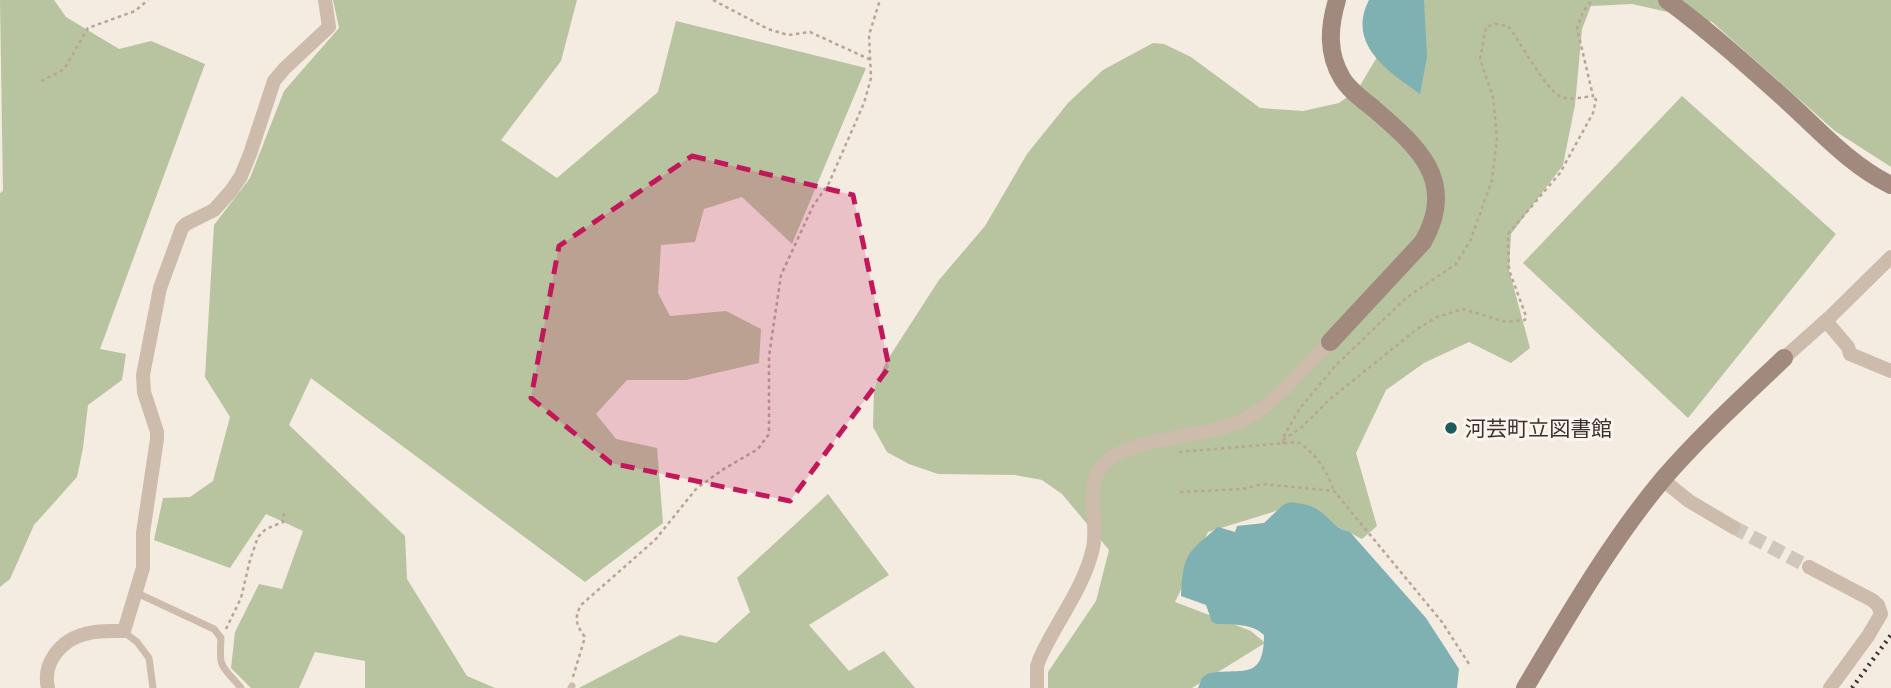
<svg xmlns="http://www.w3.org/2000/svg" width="1891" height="688" font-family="'Archivo Narrow','Noto Sans JP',sans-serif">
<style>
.green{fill:#b8c4a0}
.water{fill:#7fb0b2}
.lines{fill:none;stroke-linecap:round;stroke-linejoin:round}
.street-tunnel{stroke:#cfc6bd;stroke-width:14;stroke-dasharray:14 7;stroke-linecap:butt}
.path{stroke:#b9a596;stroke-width:2.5;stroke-dasharray:3.5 3.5;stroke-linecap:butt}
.lane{stroke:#cdbbac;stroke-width:7}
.street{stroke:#cdbbac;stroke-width:14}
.secondary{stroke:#a18a7d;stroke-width:18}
.rail{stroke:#3b302b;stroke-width:4.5;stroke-dasharray:2 5;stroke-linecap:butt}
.marked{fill:#c2185b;fill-opacity:0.2;stroke:#c2185b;stroke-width:5;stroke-dasharray:14 9;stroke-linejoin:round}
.poi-dot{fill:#1f5a5e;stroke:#fbf5ee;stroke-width:2.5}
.labels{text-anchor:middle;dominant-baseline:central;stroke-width:6;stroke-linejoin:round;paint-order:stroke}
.poi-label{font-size:21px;fill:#3b302b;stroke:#fbf5ee;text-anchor:start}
</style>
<rect width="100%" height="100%" fill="#f4ebe1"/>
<!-- green -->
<path class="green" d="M0,0H54L66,17L119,49L151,41L205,64L100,349L126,354L122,380L88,405L83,448L77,477L34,525L10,579L0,587V193L3,191Z
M333,0H577L561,61L501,140L557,178L658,92L676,21L866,68L792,244L742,197L704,209L695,242L661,245L658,293L670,316L726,311L761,329L759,363L686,380H627L596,414L616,439L657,448L663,523L585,582L311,378L289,425L405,536L407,579L467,676L495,688H365V661L315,652L299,688H251L231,668L235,632L259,584L282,589L303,531L266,514L230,568L154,540L163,498L190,497L213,481L230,417L205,377L214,225L250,178L284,91L339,28Z
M1411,0H1891V167L1835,131L1712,22L1632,4L1591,6L1582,29L1575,105L1563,165L1511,234L1509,270L1530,348L1511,363L1469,342L1424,363L1386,390L1356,453L1377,526L1362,539L1295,505L1208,532L1175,602L1251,631L1265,643L1192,688H1048V672L1096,601L1109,550L1062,494L1042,480L1015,475L938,474L909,464L887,452L873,427L874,389L886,362L939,280L985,226L1027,154L1068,103L1103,70L1153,43L1164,44L1191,57L1260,108L1303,111L1339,103L1358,89Z
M1682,96L1836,234L1688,418L1523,263Z
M828,494L889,575L809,625L849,671L884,651L915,688H579L680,635L716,643L750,612L737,578Z"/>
<!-- water -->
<path class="water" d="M1369,0H1424L1427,57L1420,94C1389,72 1346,45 1369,0Z
M1291,502C1300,504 1310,504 1318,510C1332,519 1332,527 1350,532L1426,618L1459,669L1457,688H1198L1202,678L1207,674C1239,666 1264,684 1264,635C1251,623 1234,625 1217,624L1212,622L1206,605L1181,596C1183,554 1187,553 1218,527L1235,532L1237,526L1264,523L1283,505Z"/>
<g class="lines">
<!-- street-tunnel -->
<path class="street-tunnel" d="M1733,527L1809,567"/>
<!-- path -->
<path class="path" d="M713,0L768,29L788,35L810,32L871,60
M41,81L61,71L66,66L88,28L135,11L148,0
M1283,440L1302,427L1329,400L1417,329L1437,317L1463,309L1506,322L1525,320L1526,316L1509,270L1508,234L1560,173L1593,113L1596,100L1593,96
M1283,444L1284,436L1300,408L1336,365L1406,298L1456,264L1471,239L1492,180L1497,138L1493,97L1480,59L1486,27L1495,24L1508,26C1520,41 1545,89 1560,96C1569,101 1583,97 1593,96L1577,28L1583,12L1592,0
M1179,452L1297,442C1315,451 1328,473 1334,491
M1180,492L1242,489L1263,484L1334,491L1442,622L1469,664
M226,629L241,598L250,560L258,537L266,529L283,522L284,513
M573,677L585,637C576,625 574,618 581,605L655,540L696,489L722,470L758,449L769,434V356L781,275L813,206L829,183L864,103L871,78L869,35L880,0"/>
<!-- lane -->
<path class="lane" d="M137,593L214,629L221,638C219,670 221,664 241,688
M124,632L137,642L149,658L153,688
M571,688L572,686"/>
<!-- street -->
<path class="street" d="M1826,321L1848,347L1850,354L1891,371
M1784,358L1830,317L1891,257
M1663,480L1689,501L1733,527
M1809,567L1872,600L1878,605L1881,614L1868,636L1830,688
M48,688C42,663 61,640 85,634C97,630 111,631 124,631L143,568V533L157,439V432L144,392L143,375L160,288L182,228L186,224L214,210L231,191L241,176L250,154L274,81L285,68L329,27L325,0
M1037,688V666L1040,658C1056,622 1084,588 1093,548C1099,523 1083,487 1103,465C1130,436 1208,438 1243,420C1279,402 1302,369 1330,342"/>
<!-- secondary -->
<path class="secondary" d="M1667,0C1709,31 1748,66 1787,101C1819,130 1851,166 1891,185
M1330,342L1423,242C1458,180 1417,146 1373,108C1362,99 1349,90 1342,78C1327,53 1329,27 1337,0
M1525,688C1568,616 1609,544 1663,479C1700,436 1743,397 1784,358"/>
<!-- rail -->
<path class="rail" d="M1852,688L1891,635"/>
</g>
<!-- marked area -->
<path class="marked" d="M692,156L853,195L889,367L790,501L611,463L531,398L559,246Z"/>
<!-- markers -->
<circle class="poi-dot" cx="1451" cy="428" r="7"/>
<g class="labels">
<!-- poi labels -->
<g class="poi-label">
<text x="1465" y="428">河芸町立図書館</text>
</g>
</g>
</svg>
